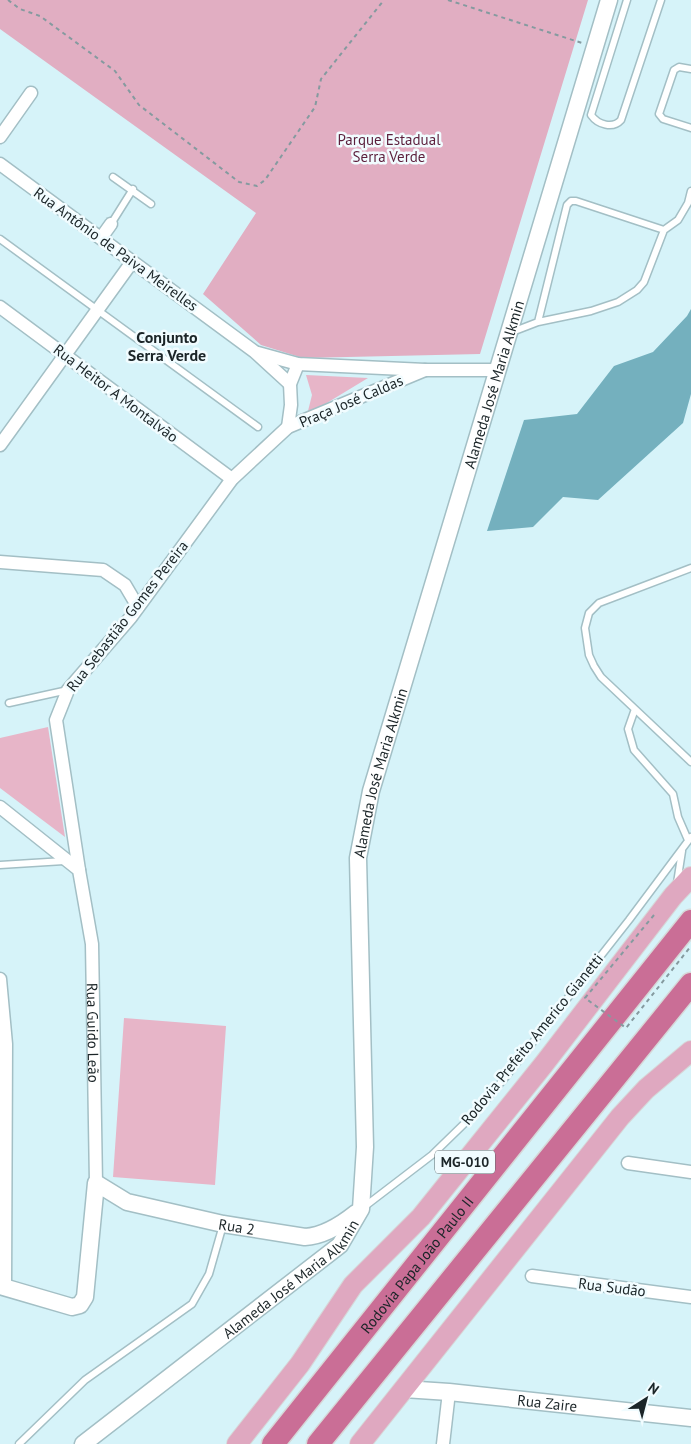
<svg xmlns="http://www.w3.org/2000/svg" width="691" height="1444" font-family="'PT Sans',sans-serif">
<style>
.green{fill:#e7b5c8}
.forest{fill:#e1aec2}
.water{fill:#74b0be}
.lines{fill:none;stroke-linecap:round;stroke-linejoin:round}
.service-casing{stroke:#a3bfc5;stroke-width:9}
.minor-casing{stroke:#a3bfc5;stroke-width:15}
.tertiary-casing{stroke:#a3bfc5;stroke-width:19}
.primary-casing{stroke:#d6d8d8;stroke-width:22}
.motorway-casing{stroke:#d6d8d8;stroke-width:25}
.path{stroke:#859a9f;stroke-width:2;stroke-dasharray:4 4;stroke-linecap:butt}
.service{stroke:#fff;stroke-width:6}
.minor{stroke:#fff;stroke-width:12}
.tertiary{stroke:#fff;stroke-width:16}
.primary{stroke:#dfa8c0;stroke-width:20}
.motorway{stroke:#ca6e96;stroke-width:22}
.path-bridge{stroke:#859a9f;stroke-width:2;stroke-dasharray:4 4;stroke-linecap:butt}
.labels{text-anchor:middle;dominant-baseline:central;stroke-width:5;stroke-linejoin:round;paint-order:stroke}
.shield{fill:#f1fcff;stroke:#5b6668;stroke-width:1}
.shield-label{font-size:14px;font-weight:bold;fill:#1b2528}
.park-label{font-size:15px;fill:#5c1f3c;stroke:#f1fcff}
.street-label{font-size:15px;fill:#1b2528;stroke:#f1fcff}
.neighbourhood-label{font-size:16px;font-weight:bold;fill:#1b2528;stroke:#f1fcff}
</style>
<rect width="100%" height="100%" fill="#d6f3f9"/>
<!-- green -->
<path class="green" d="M306,375L368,378L307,415L312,395Z
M48,727L65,837L0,788V738Z
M124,1018L226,1026L215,1185L113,1177Z"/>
<!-- forest -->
<path class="forest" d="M0,0H588L480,354L303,358L261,345L203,294L256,213L0,29Z"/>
<!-- water -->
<path class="water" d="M691,309V394L683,423L598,500L563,497L533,527L487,531L524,420L577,414L614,366L653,352L687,316Z"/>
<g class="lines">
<!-- service casing -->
<g class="service-casing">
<path id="service" d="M627,0L591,115C598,125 613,129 621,120L661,0
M691,69L679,67L674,70L659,114L663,119L691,128
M113,177L151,204
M111,224L133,189
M0,239L258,427
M538,322L567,205L571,201H576L664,230
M512,332L538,322L591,311L618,302L637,290L644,282L664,230L678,220L688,203L691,191
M691,568L599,603L589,613L585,628L589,655L594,666L601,677L691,762
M9,703L68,690
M635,709L628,729L634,750L673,794L678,817L688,840
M0,865L64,861
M677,883L682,851
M364,1207L432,1155L468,1120L504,1079L629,920L691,837
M19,1444L85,1380L192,1304L209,1274L223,1225"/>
</g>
<!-- minor casing -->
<g class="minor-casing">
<g id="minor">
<path d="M0,137L31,93"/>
<path d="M0,164L255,352L290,384"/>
<path d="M101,238L111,224"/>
<path d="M0,307L232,479"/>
<path d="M258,353L298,364L425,370H499"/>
<path d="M288,427L291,405L290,384L298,364"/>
<path d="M0,445L132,262"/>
<path d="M0,562L103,570L125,585L138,607"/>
<path id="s1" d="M0,807L79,870L92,944L96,1183"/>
<path d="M79,870L56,720L68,690L131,617L232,479L288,427L425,370"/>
<path d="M0,979L6,1044L5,1288"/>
<path d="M628,1163L691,1172"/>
<path d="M532,1276L691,1297"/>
<path d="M443,1444L449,1392"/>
</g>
</g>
<!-- tertiary casing -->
<g class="tertiary-casing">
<g id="tertiary">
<path id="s2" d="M0,1286L72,1307L80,1305L85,1297L96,1183L127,1202L223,1224L305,1237C324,1236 341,1225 356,1213"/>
<path id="s3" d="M404,1389L449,1392L691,1418"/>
<path id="s4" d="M83,1444L340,1245L361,1209L365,1147L358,858L371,791L609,0"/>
</g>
</g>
<!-- primary casing -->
<g class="primary-casing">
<path id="primary" d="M237,1444L300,1364L353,1285L421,1217L544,1064L673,896L691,877
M360,1444L620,1117L646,1089L691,1051"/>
</g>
<!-- motorway casing -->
<g class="motorway-casing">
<g id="motorway">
<path id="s5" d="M273,1444L691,921"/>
<path d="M318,1444L691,984"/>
</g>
</g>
<!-- path -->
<path class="path" d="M8,0L20,9L40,16L115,71L139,105L239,182L257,186L265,180L315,107L321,79L384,0
M448,0L582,43"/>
<!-- service -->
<use href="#service" class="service"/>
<!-- minor -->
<use href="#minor" class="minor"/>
<!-- tertiary -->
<use href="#tertiary" class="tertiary"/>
<!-- primary -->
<use href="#primary" class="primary"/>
<!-- motorway -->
<use href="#motorway" class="motorway"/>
<!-- path-bridge -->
<path class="path-bridge" d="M654,915L585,998L626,1028L691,946"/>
</g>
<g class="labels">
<!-- shield labels -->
<rect class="shield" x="435" y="1150.5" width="60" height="23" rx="4"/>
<g class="shield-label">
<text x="465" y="1162">MG-010</text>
</g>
<!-- park labels -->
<g class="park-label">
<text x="389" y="139">Parque Estadual<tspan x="389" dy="17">Serra Verde</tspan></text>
</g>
<!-- street labels -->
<g class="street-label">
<text transform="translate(116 249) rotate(36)">Rua Antônio de Paiva Meirelles</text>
<text stroke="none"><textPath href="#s4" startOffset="1211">Alameda José Maria Alkmin</textPath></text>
<text transform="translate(116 393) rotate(37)">Rua Heitor A Montalvão</text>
<text transform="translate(351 401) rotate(-23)">Praça José Caldas</text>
<text transform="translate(127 616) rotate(-52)">Rua Sebastião Gomes Pereira</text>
<text stroke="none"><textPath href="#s4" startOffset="806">Alameda José Maria Alkmin</textPath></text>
<text stroke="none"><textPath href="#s1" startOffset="265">Rua Guido Leão</textPath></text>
<text transform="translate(532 1039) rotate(-51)">Rodovia Prefeito Americo Gianetti</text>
<text stroke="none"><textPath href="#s2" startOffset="356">Rua 2</textPath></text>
<text stroke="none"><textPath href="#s5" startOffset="230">Rodovia Papa João Paulo II</textPath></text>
<text stroke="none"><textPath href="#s4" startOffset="266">Alameda José Maria Alkmin</textPath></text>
<text transform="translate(612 1287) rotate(7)">Rua Sudão</text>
<text stroke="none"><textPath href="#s3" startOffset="144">Rua Zaire</textPath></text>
</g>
<!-- neighbourhood labels -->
<g class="neighbourhood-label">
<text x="167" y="337">Conjunto<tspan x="167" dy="18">Serra Verde</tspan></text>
</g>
</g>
<!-- north arrow -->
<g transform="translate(646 1399) rotate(36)" stroke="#f1fcff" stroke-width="4" paint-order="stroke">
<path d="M0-4L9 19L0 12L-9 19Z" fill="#1b2528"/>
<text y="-8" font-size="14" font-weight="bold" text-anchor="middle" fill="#1b2528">N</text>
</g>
</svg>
